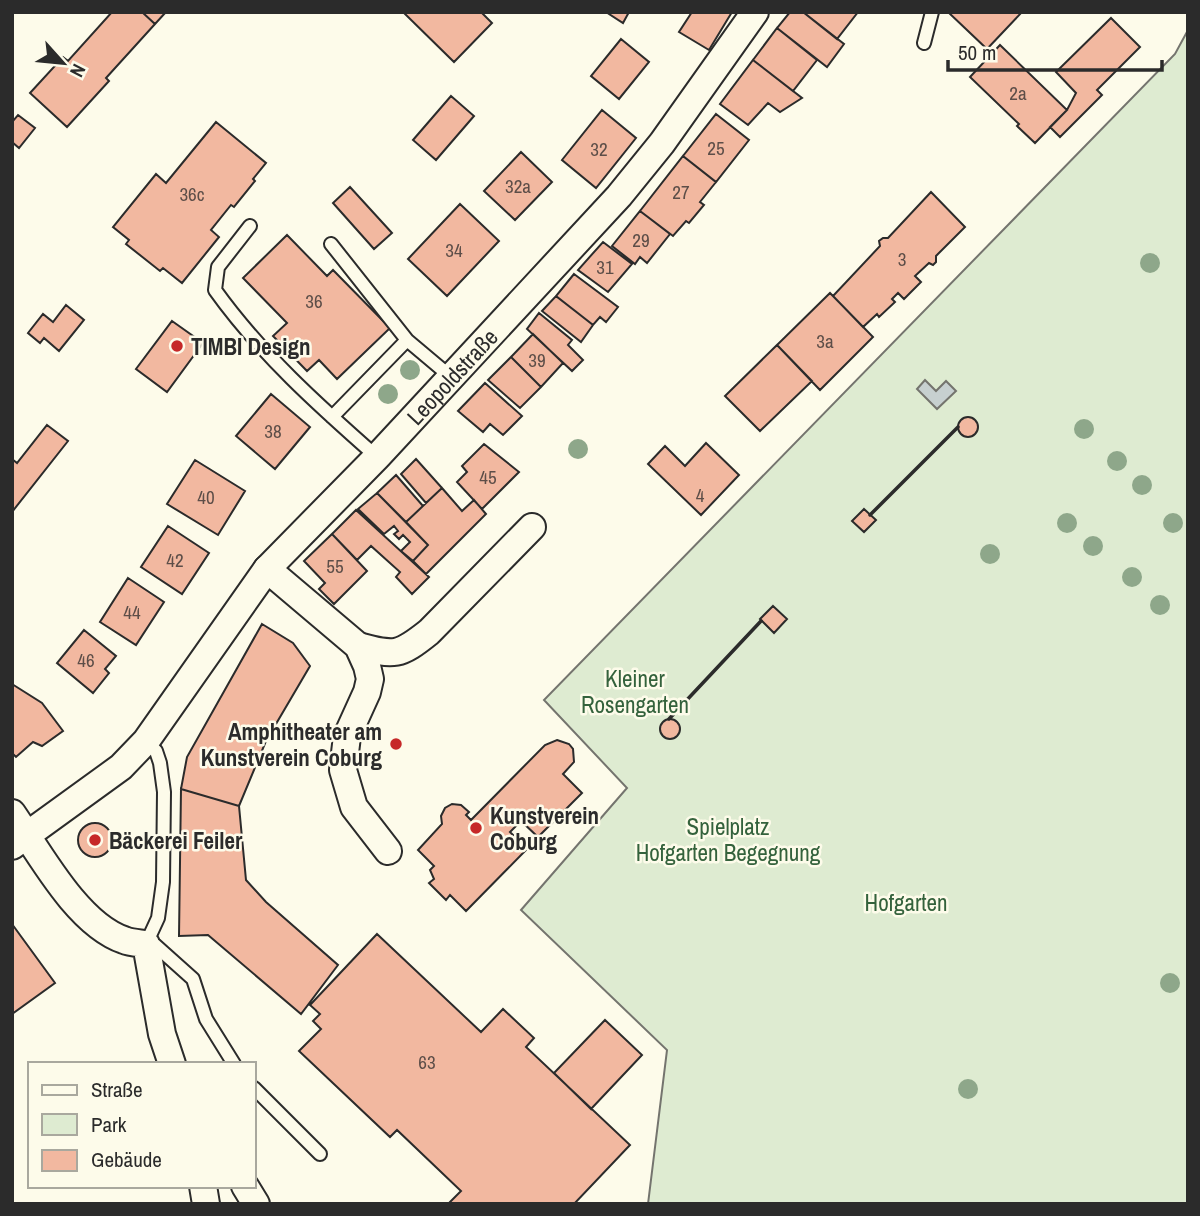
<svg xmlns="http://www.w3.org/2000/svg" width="1200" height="1216" font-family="'Archivo Narrow',sans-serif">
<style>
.green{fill:#deebd1;stroke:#74746e;stroke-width:2}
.water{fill:#c7d0d0;stroke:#74746e;stroke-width:2}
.building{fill:#f2b8a0;stroke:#2b2b2b;stroke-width:2}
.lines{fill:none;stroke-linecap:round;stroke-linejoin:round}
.service-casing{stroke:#2b2b2b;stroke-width:16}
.minor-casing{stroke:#2b2b2b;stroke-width:30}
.service{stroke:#fdfbea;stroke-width:12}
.minor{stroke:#fdfbea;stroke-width:26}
.wall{stroke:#2b2b2b;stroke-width:3.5}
.tree{fill:#8ea78a}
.poi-dot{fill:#c62828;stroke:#fdfbea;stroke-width:2.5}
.labels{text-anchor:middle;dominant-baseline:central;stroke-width:5;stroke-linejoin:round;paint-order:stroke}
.number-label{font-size:19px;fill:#5d4e48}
.poi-label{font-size:23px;font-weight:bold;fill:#2b2b2b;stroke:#fdfbea;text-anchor:start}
.street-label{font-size:23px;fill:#2b2b2b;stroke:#fdfbea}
.park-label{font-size:23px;fill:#34623c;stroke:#fdfbea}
</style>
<rect width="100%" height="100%" fill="#fdfbea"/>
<!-- green -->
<path class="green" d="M1188,30V1204H648L667,1050L521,910L627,788L544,700L1175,54Z"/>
<!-- water -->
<path class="water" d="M925,380L936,391L946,381L956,391L937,409L917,389Z"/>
<!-- building -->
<path class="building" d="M112,12H142L155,24L106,78L109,81L67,127L30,93L63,57L68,61Z
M142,12H166L155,24Z
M403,12H481L492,23L454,62Z
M606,12H629L623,23Z
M692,12H732L709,50L679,32Z
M790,12H803L844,44L827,67L777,28Z
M803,12H858L837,39Z
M948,12H1022L987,49Z
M1111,18L1140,47L1097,90L1102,95L1060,137L1050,127L1067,110L1076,93L1056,72Z
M777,28L817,60L793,91L753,60Z
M621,39L649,62L619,99L591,76Z
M1000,45L1067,110L1035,143L1017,126L1019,124L970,77Z
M753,60L802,98L780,112L768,103L748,125L720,104Z
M451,96L474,116L436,160L413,140Z
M602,110L636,138L596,188L562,160Z
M716,114L749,140L716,182L683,156Z
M18,115L35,128L19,148L12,142V122Z
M216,122L266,163L253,179L255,181L234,207L231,205L211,230L219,237L182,283L163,268L160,271L126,244L129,240L113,227L156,174L166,183Z
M521,152L552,182L515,220L484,191Z
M683,156L716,182L700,202L704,205L689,223L686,221L673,236L640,211Z
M350,187L392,233L374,249L333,203Z
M931,192L965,227L936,256V262L933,265L929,263L915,276L921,282L904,299L898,293L892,299L895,302L879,317L877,314L863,327L833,296L880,246L879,241L883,238H888Z
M460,204L499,241L447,296L408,259Z
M640,211L670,234L647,263L640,257L635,264L612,246Z
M287,235L327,276L333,270L390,328L337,379L319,360L307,371L273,336L287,323L243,278Z
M603,242L632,264L608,292L578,270Z
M574,274L618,307L606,322L600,317L593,325L556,296Z
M830,293L873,337L820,390L777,345Z
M556,296L593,325L581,342L542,311Z
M66,305L84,320L59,351L44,338L40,343L28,333L43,314L53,322Z
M539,313L572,340L568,345L583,360L572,371L527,329Z
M172,321L203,343L167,392L136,369Z
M533,334L563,363L541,387L511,357Z
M777,345L812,381L760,431L725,396Z
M511,357L541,387L520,408L488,380Z
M485,383L522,416L503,435L490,424L483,432L458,411Z
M271,394L310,427L275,469L236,436Z
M958 427a10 10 0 1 1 20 0a10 10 0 1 1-20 0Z
M47,425L68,441L12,512V459L17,463Z
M706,443L739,475L701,515L648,464L665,446L685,466Z
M484,444L519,472L482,509L457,482L467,472L462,466Z
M416,459L442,488L426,503L401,474Z
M195,460L245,491L218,535L167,504Z
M396,475L423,506L406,522L377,493Z
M442,488L462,511L474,500L486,514L426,574L413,561L428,545L406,522Z
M377,493L428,545L413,561L401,551L410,542L403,535L399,539L394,534L398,531L394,526L384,534L358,509Z
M864,509L876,520L864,532L852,521Z
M356,510L429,577L412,594L396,577L400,572L371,546L357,560L332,534Z
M168,526L209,553L182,594L141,567Z
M332,534L367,571L334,604L319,589L325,583L304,561Z
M128,578L164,602L136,645L100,622Z
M773,606L787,619L774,633L760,619Z
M262,624L293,643L310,666L266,741L239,806L181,789L187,757Z
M84,630L116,656L105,669L109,673L93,693L57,663Z
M12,684L42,703L63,731L42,746L33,742L16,757L12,753Z
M660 729a10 10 0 1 1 20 0a10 10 0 1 1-20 0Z
M557,740L569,744L573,749L574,762L563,774L582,793L538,837L521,821L510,832L527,849L466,911L450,895L446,900L429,883L434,879L430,870L434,866L418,850L442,824L441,816L445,808L452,804L461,805L469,812L466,815L471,820L545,745Z
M181,789L239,806L246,880L266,902L338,965L301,1014L208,935L179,936Z
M78 840a17 17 0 1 1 34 0a17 17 0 1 1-34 0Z
M12,924L55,983L12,1014Z
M377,934L481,1032L503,1009L534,1038L526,1047L630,1145L574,1204H448L461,1191L397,1130L390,1137L299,1051L321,1029L313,1021L320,1014L310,1005Z
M605,1020L642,1055L591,1109L554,1073Z"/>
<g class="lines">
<!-- service casing -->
<g class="service-casing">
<path id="service" d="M924,43L932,12
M250,226L218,267L215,290C260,353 319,406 377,457
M331,244L407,340L451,377
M332,417L407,340
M146,741L156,751L160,763L164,792L163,882L158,918L146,944L155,945L193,979L206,1019L234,1064
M254,1088L320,1154"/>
</g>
<!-- minor casing -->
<g class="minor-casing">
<g id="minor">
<path d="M267,569L358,646L367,666L370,679L367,692L347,736L343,770L354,807L388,851"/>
<path d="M358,646C395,656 399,656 429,632L532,527"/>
<path d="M12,813C39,852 77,924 124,940C131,943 139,943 146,944L162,1034L172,1064"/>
<path id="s1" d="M12,846L121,767L146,741L267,569L377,457L619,196L662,143L755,12"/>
<path d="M203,1186L206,1204"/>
<path d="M245,1186L256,1204"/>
</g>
</g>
<!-- service -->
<use href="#service" class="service"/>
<!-- minor -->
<use href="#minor" class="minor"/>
<!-- wall -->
<path class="wall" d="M870,515L958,427
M669,719L761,621"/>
</g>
<!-- trees -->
<g class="tree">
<circle cx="1150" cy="263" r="10"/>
<circle cx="410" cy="370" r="10"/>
<circle cx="388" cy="394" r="10"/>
<circle cx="1084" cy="429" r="10"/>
<circle cx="578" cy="449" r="10"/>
<circle cx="1117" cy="461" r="10"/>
<circle cx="1142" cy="485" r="10"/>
<circle cx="1067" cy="523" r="10"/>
<circle cx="1173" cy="523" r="10"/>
<circle cx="1093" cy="546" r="10"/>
<circle cx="990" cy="554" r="10"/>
<circle cx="1132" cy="577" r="10"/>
<circle cx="1160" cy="605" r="10"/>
<circle cx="1170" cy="983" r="10"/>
<circle cx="968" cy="1089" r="10"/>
</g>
<!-- markers -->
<g class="poi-dot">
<circle cx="177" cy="346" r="7"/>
<circle cx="396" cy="744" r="7"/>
<circle cx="476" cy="828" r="7"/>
<circle cx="95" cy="840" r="7"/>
</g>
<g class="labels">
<!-- number labels -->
<g class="number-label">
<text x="1018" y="93">2a</text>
<text x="716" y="148">25</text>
<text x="599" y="149">32</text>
<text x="518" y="186">32a</text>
<text x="681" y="192">27</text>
<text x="192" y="194">36c</text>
<text x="641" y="240">29</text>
<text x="454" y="250">34</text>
<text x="902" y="259">3</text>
<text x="605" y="267">31</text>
<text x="314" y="301">36</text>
<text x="825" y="341">3a</text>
<text x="537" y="360">39</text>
<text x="273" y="431">38</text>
<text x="488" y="477">45</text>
<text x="700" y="495">4</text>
<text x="206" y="497">40</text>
<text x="175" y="560">42</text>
<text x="335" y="566">55</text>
<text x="132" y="612">44</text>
<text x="86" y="660">46</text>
<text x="427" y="1062">63</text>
</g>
<!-- poi labels -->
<g class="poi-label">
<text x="191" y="346">TIMBI Design</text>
<text x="382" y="731" text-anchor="end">Amphitheater am<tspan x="382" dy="26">Kunstverein Coburg</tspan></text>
<text x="490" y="815">Kunstverein<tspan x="490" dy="26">Coburg</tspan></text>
<text x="109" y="840">Bäckerei Feiler</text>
</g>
<!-- street labels -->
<g class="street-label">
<text stroke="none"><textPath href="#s1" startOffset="648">Leopoldstraße</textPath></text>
</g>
<!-- park labels -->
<g class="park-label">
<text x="635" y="678">Kleiner<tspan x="635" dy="26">Rosengarten</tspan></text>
<text x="728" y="826">Spielplatz<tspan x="728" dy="26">Hofgarten Begegnung</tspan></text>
<text x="906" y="902">Hofgarten</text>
</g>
</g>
<!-- border -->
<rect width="1200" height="1216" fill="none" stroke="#2b2b2b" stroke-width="28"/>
<!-- legend -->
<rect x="28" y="1062" width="228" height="126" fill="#fdfbea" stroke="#a9a89e" stroke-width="2"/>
<rect x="42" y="1085" width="35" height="10" fill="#fdfbea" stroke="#a9a89e" stroke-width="2"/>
<text x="91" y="1097" font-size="21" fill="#2b2b2b">Straße</text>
<rect x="42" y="1114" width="35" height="21" fill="#deebd1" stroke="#a9a89e" stroke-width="2"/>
<text x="91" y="1132" font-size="21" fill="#2b2b2b">Park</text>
<rect x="42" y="1150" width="35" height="21" fill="#f2b8a0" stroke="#a9a89e" stroke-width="2"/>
<text x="91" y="1167" font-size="21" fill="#2b2b2b">Gebäude</text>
<!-- north arrow -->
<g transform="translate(63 63) rotate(117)" stroke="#fdfbea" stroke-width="5" paint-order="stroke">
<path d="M0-5L12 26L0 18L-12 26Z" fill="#2b2b2b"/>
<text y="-10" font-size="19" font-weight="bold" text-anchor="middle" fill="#2b2b2b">N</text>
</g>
<!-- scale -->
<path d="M948 60v10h214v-10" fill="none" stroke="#2b2b2b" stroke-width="3.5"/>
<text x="958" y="60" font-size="21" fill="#2b2b2b" stroke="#fdfbea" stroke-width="5" paint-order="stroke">50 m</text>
</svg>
